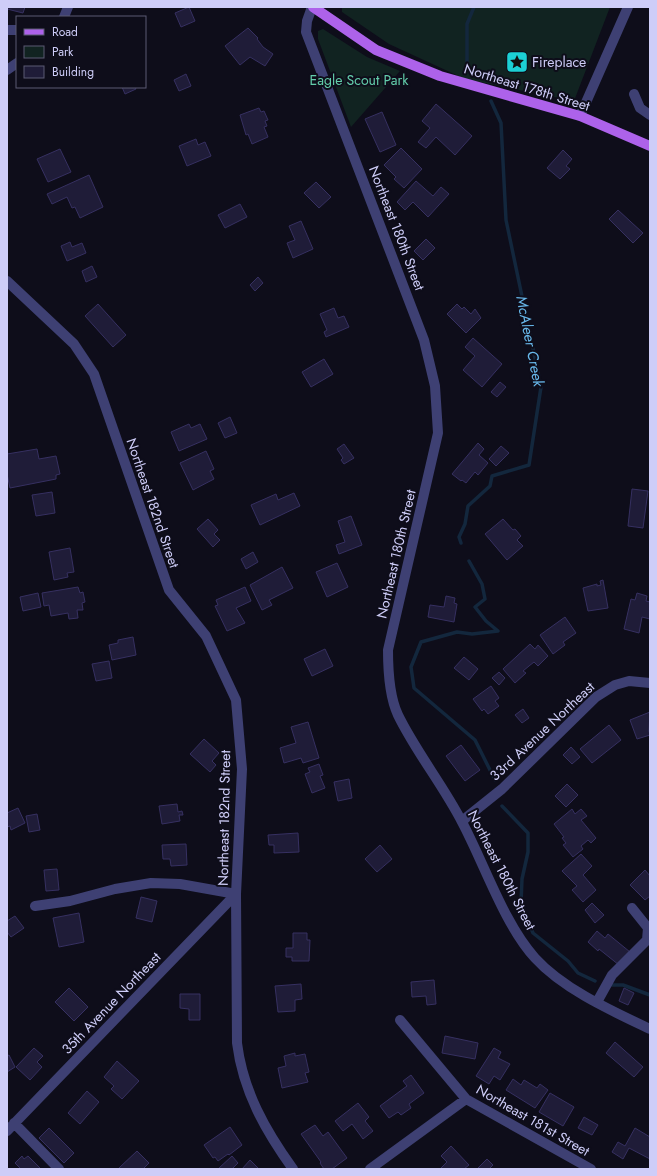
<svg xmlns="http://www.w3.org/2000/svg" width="657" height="1176" font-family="Jost,sans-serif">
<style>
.green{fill:#112321}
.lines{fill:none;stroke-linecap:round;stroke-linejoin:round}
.stream{stroke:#13273d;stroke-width:3.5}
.building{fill:#1f1c38;stroke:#363061}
.minor{stroke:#3e4073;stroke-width:10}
.major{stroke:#ad62ea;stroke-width:10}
.labels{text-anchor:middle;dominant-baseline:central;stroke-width:4;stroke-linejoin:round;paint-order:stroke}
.poi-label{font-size:14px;fill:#cecdf8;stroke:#0e0d1a;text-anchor:start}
.park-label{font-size:14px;fill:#63cdab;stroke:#0e0d1a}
.street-label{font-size:14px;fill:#cecdf8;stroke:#0e0d1a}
.water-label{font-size:15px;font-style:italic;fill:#68b8eb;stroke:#0e0d1a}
</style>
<rect width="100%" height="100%" fill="#0e0d1a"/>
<!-- green -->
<path class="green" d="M342,7H610L574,101L465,79L389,44L342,12Z
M323,29L367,57L400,71L351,127L318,39V31Z"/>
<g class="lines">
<!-- stream -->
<path class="stream" d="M467,67V24L474,7
M461,543L459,537L465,524L468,506L490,486L492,476L529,465L541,387L506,220L501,123L491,101
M469,561L482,584L485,599L475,607L486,621L498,631L472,634L457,632L421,642L411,667L414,688L475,740L495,780
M502,806L528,833V852L522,879L521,903L533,933L568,961L578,973L595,981
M612,985H623L650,995"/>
</g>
<!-- building -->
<path class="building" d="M7,7H25L23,13L7,9Z
M189,7L195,21L181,27L175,13Z
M248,28L258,38L257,39L263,47L273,54L265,66L250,57L240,65L225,46Z
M186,74L191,86L179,91L174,80Z
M122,87H135L136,89L125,94Z
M436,104L472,136L455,155L436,137L426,148L418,142L430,128L422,121Z
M259,108L261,112L264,111L268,120L265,121L267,126L264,127L268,137L252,144L248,134L246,135L240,115Z
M382,112L396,145L380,152L365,119Z
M196,139L198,145L205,142L211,156L187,166L179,146Z
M401,148L422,169L404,188L394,179L396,177L384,165Z
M60,149L71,172L48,182L37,159Z
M563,150L572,159L566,166L570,169L560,179L547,168Z
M89,175L103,207L80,218L75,207L72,208L67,197L52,204L47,194Z
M416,181L433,196L441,187L449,194L428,217L413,202L405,210L397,202Z
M316,182L331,197L319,208L304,193Z
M240,204L247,217L225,228L218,215Z
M618,210L643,233L633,243L609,219Z
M301,221L313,249L293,258L287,243L295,240L289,226Z
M426,239L435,248L423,260L414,251Z
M70,242L72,247L82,243L86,253L67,261L61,246Z
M92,266L97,277L86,282L82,271Z
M258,277L263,283L255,291L250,285Z
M98,304L126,335L113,347L85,316Z
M457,304L462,309L464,307L471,314L475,309L481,318L466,333L447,314Z
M334,308L338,318L344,316L349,327L326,337L324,332L327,330L320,314Z
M473,338L502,364L482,387L463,370L475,356L465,347Z
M324,359L333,374L311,387L302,372Z
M500,382L506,387L497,397L491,392Z
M230,417L237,433L225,438L218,423Z
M189,424L191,428L200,424L207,439L179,451L171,432Z
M478,443L484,449L479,455L488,463L478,475L475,472L466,483L462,480L461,481L452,474Z
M344,444L354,458L344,464L341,460L343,458L337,449Z
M501,446L509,453L496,466L489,459Z
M37,449L39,459L56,456L60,474L56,475V479L10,488L7,474V454Z
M206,451L214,469L210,471L214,479L193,490L180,463Z
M632,489L648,491L643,528L628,526Z
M52,492L55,513L36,516L32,495Z
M294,493L300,506L260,525L251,505L276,494L278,500Z
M351,516L362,545L339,554L336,545L345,542L338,521Z
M208,519L218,530L214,534L220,540L213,547L197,529Z
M503,519L513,530L515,529L521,536L517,540L523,546L507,560L485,534Z
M70,548L74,572L67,573L68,577L54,580L49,552Z
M253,552L258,562L246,569L241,559Z
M337,563L348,587L327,597L316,572Z
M282,567L293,588L269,600L272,605L262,610L250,585Z
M603,580L608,608L588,611L583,588L597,584V586L601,585L600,581Z
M78,587L80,593L83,592L85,602L82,603L83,610H77L78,618L69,619L68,613L51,616L49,605L44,606L42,593Z
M245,587L251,601L236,608L245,623L227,631L215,606L218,605L216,600Z
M38,593L41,607L23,611L20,597Z
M637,593L647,596L646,601L650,602V619L642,617L639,633L624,629L631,599L635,600Z
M446,596L455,598L454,603L457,604L454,622L428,617L430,605L444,607Z
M565,617L576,633L563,642L565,645L553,654L540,635Z
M133,637L136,655L112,660L109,645L118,643V640Z
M530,644L535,649L538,645L548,656L538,666L534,662L529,666L523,671L526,673L515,683L503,669Z
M325,649L333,666L312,676L304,659Z
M464,657L478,669L469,680L454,668Z
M109,661L112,678L96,681L92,664Z
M499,672L505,678L499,685L492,678Z
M491,686L499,698L495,701L499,706L488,714L484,709L482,711L473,699Z
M523,709L529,718L522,723L515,715Z
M650,712L649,731L650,735L637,739L630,720Z
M308,722L319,758L303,763L301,758L284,763L280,748L296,743L291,727Z
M609,725L621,740L592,763L580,749Z
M204,739L219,753L212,761L216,765L210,772L190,754Z
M461,745L480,770L465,781L446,756Z
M571,747L580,757L572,764L563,755Z
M319,764L323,775L320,776L325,788L312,793L305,774L310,772L308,768Z
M349,779L352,798L338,801L334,782Z
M567,784L578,795L566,807L555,796Z
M177,804L178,812L182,811L183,815H179L180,821L162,824L159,806Z
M18,808L25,823L11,830L10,826L7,827V813Z
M572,809L575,814L581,809L587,816L581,820L596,838L591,843L588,840L581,846L583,849L573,857L563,845L566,843L562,838L564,837L554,824Z
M37,814L40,830L29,832L26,816Z
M298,833L299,852L274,853V845H269L268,835Z
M186,844L187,865L171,866L170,859H163L162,845Z
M380,845L392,859L377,872L365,859Z
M581,854L592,866L583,875L596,890L583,902L572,890L577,886L562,871Z
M57,869L59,890L46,891L44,870Z
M645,870L650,876V896L645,900L630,885Z
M141,897L157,901L152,922L136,918Z
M592,903L604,915L595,923L585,910Z
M79,913L84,942L59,947L53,918Z
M15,916L24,928L11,937L7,932V921Z
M597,931L605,938L608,934L630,952L619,965L599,949L598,951L588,942Z
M293,933H307V940H310L309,961H292V957H286V948H293Z
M434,980L436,1004L427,1005L426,996L412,997L411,982Z
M301,984L302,999L295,1000V1011L278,1012L275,986Z
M69,988L88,1007L74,1021L55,1002Z
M624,988L634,993L628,1005L619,1001Z
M180,994H200V1020H189V1009L180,1008Z
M445,1036L478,1043L475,1059L442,1053Z
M615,1042L643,1067L634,1077L606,1053Z
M34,1048L43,1056L37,1062L42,1067L30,1080L16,1067Z
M494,1048L501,1052L498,1058L510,1064L500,1080L494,1076L489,1084L476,1076Z
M295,1053V1056L305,1054L309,1072L305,1073L308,1082L282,1088L278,1068L286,1066L284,1056Z
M9,1055L15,1067L7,1072V1056Z
M117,1061L139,1081L122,1099L111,1089L114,1086L104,1077Z
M411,1075L424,1093L409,1104L411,1108L401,1115L398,1112L389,1118L380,1106L407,1086L403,1081Z
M513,1079L521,1085L524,1080L537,1088L540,1084L548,1090L535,1108L506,1090Z
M87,1091L99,1102L80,1124L68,1113Z
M550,1093L574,1107L563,1126L539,1112Z
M358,1103L369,1117L365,1121L373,1131L363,1139L352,1124L343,1131L335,1121Z
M584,1117L598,1125L592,1135L578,1128Z
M315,1125L323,1136L328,1132L347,1158L332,1169H324L320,1163L321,1162L301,1134Z
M230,1127L242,1145L229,1155L228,1154L218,1161L215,1157L213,1158L204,1145Z
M49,1128L74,1153L64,1163L39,1138Z
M635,1128L650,1137V1159L629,1148L623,1159L612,1152L618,1142L625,1146Z
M451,1146L469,1165L464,1169H440L447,1162L441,1156Z
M137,1151L149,1163L143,1169H120L119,1168Z
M22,1156L24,1159L28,1156L41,1169H21L15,1163Z
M232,1156L238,1163L232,1169H218Z
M487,1159L493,1165L489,1169H477Z
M250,1160L259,1169H242Z"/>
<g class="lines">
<!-- minor -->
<path class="minor" d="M312,7L307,21L306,32L424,340L435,386L438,433L388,650C388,671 389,696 398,715C416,752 443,785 462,822C484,863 504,924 535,958C563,989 612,1011 650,1029
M64,17L68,7
M7,30H17
M7,70L17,63
M634,94L640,108L650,115
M580,116L628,7
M7,281L74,344L94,374L169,590L206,636L236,700L242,769L236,894L237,1043C243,1091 265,1130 293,1169
M462,821L502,789L596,697L615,685L629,681L650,683
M35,906L70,901L115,889L151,883L180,884L236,894
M597,1002L612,975L647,940L648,928L632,908
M400,1020L466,1099L591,1169
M14,1123L59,1169
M7,1131L236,894
M370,1169L466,1099"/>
<!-- major -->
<path class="major" d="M313,7L376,50L440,76L580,116L650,146"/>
</g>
<!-- icons -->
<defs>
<g id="sight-square" transform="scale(1.15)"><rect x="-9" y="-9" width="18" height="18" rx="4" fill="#1cd0d5" stroke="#0e0d1a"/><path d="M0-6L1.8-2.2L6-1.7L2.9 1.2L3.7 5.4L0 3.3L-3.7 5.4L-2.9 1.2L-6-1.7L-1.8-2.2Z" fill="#111"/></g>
</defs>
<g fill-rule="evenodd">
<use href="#sight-square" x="517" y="62"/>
</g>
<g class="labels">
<!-- poi labels -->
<g class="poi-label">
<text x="532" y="62">Fireplace</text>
</g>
<!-- park labels -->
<g class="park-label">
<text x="359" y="80">Eagle Scout Park</text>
</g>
<!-- street labels -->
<g class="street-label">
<text transform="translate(527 87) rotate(17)">Northeast 178th Street</text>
<text transform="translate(397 228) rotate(69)">Northeast 180th Street</text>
<text transform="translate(153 503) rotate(71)">Northeast 182nd Street</text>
<text transform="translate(396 554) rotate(-77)">Northeast 180th Street</text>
<text transform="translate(542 731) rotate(-43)">33rd Avenue Northeast</text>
<text transform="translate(224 818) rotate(-89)">Northeast 182nd Street</text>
<text transform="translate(502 870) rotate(63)">Northeast 180th Street</text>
<text transform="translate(111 1003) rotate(-46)">35th Avenue Northeast</text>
<text transform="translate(533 1120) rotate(30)">Northeast 181st Street</text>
</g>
<!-- water labels -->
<g class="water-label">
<text transform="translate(530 341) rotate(79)">McAleer Creek</text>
</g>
</g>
<!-- border -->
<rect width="657" height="1176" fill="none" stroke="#cecdf8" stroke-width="16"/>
<!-- legend -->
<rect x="16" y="16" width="130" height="72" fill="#0e0d1a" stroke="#5b5a73"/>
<rect x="24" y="29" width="20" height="6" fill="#ad62ea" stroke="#5b5a73"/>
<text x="52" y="36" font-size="12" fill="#cecdf8">Road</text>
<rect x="24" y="46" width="20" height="12" fill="#112321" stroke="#5b5a73"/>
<text x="52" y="56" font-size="12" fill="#cecdf8">Park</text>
<rect x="24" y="66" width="20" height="12" fill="#1f1c38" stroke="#5b5a73"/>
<text x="52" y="76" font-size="12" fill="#cecdf8">Building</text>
</svg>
